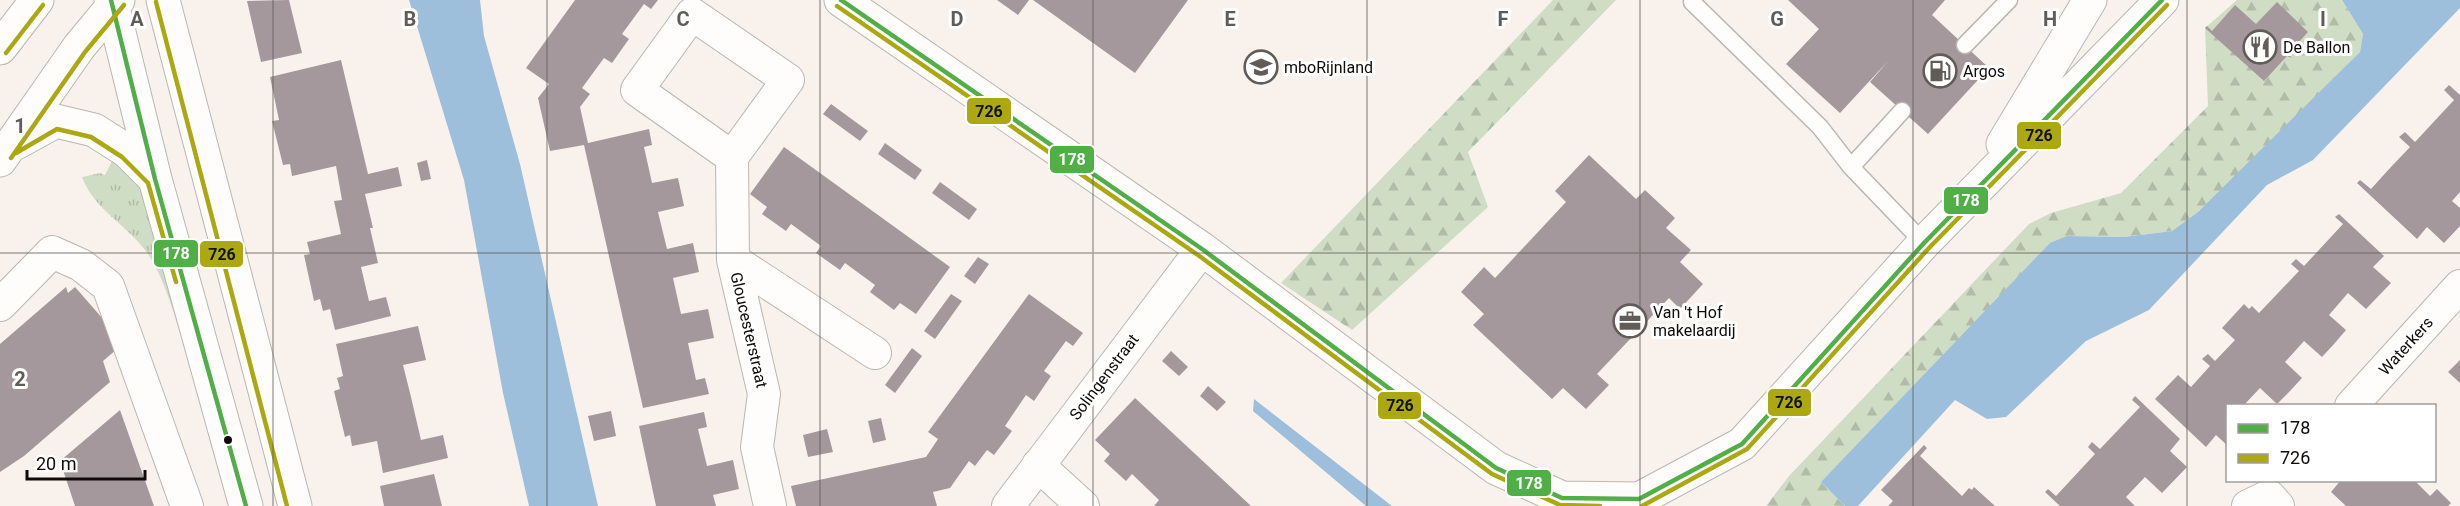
<svg xmlns="http://www.w3.org/2000/svg" width="2460" height="506" font-family="Roboto,sans-serif">
<style>
.grass{fill:url(#grass-tufts)}
.forest{fill:url(#forest-firs)}
.water{fill:#9dbfdc}
.building{fill:#a4989c}
.lines{fill:none;stroke-linecap:round;stroke-linejoin:round}
.lane-casing{stroke:#bbb6b2;stroke-width:19}
.street-casing{stroke:#bbb6b2;stroke-width:34}
.secondary-casing{stroke:#bbb6b2;stroke-width:35}
.lane{stroke:#fefdfc;stroke-width:16}
.street{stroke:#fefdfc;stroke-width:32}
.secondary{stroke:#fefdfc;stroke-width:33}
.bus-1-casing{stroke:#fff;stroke-width:9}
.bus-2-casing{stroke:#fff;stroke-width:9}
.bus-1{stroke:#50af46;stroke-width:4.5}
.bus-2{stroke:#aca811;stroke-width:4.5}
.grid{fill:none;stroke:#615c58;stroke-width:1.5;stroke-opacity:0.55}
.bus-dot{fill:#0f0b08;stroke:#fff;stroke-width:2}
.labels{text-anchor:middle;dominant-baseline:central;stroke-width:6;stroke-linejoin:round;paint-order:stroke}
.poi-label{font-size:16px;fill:#0f0b08;stroke:#fff;text-anchor:start}
.street-label{font-size:16px;fill:#0f0b08;stroke:#fff}
.grid-label{font-size:20px;text-anchor:middle;font-weight:bold;fill:#615c58;stroke:#fff;stroke-width:6;stroke-linejoin:round;paint-order:stroke}
.line-badge{stroke:#fff;stroke-width:2}
.badge-label{font-size:16px;text-anchor:middle;font-weight:bold;fill:#fff}
.pale-badge-label{font-size:16px;text-anchor:middle;font-weight:bold;fill:#111}
</style>
<defs>
<pattern id="grass-tufts" width="24" height="20" patternUnits="userSpaceOnUse" patternTransform="scale(1.5)"><rect width="24" height="20" fill="#cfddc5"/><path d="M3 7l-1-3M5 7V3M7 7l1-3M15 17l-1-3M17 17v-4M19 17l1-3" fill="none" stroke="#b1bca8"/></pattern>
<pattern id="forest-firs" width="22" height="20" patternUnits="userSpaceOnUse" patternTransform="scale(1.5)"><rect width="22" height="20" fill="#cfddc5"/><path d="M5 1l3.5 6h-7zM16 11l3.5 6h-7z" fill="#b1bca8"/></pattern>
</defs>
<rect width="100%" height="100%" fill="#f9f2ec"/>
<!-- grass -->
<path class="grass" d="M112,161L137,181L145,196L192,371C180,335 168,284 148,254C128,225 94,210 82,177L100,173L105,175Z"/>
<!-- forest -->
<path class="forest" d="M1553,0H1616L1468,152L1488,207L1352,330L1281,283Z
M2237,0H2342L2363,34L2360,52L2253,160L2198,212L2172,231L2124,237L2067,236L1821,482L1845,506H1766L1789,476L2029,224L2051,213L2121,193L2208,106L2205,28Z"/>
<!-- water -->
<path class="water" d="M409,0H480L484,36L520,164L598,506H529L503,393L464,180Z
M2342,0H2460V8L2313,160L2267,185L2149,310L2086,341L2006,417L1987,419L1955,400L1858,506H1845L1821,482L2050,243L2067,236L2124,237L2172,231L2198,212L2360,52L2363,34Z
M1254,399L1392,506H1366L1253,411Z"/>
<!-- building -->
<path class="building" d="M289,0L302,53L261,62L247,1Z
M575,0H658L651,9L644,4L622,34L629,39L612,63L604,58L582,88L590,94L580,107L588,143L649,129L652,145L644,147L652,183L678,178L684,206L658,212L667,249L693,243L699,272L673,278L681,314L708,309L714,338L688,343L696,380L705,378L709,394L643,408L584,145L550,151L538,98L549,84L526,68Z
M997,0H1029L1018,15Z
M1033,0H1188L1135,73Z
M1788,0H1945L1932,15L1989,68L1928,134L1870,82L1889,60L1840,113L1786,64L1819,29Z
M2277,2L2308,32L2288,54L2292,58L2287,56L2264,81L2205,28L2207,26L2212,31L2235,5L2256,24Z
M341,60L368,174L398,167L402,186L365,194L373,228H370L378,263L361,267L369,301L386,297L391,316L335,330L330,309L323,311L320,299L314,301L304,255L310,254L307,242L341,234L334,201L342,200L336,166L292,176L290,164L283,165L272,121L279,120L270,77Z
M2449,85L2460,95V192L2452,201L2460,208V226L2444,243L2427,227L2417,239L2357,183L2360,180L2371,189L2390,168L2410,147L2399,137L2405,132L2415,142L2454,100L2444,90Z
M831,104L868,131L860,141L823,114Z
M885,143L922,170L915,180L878,154Z
M784,147L950,267L916,314L900,303L894,310L870,292L875,285L845,263L840,270L816,253L821,246L791,224L786,231L762,214L767,207L750,194Z
M1589,155L1636,199L1645,190L1675,218L1666,228L1691,250L1680,262L1703,284L1680,309L1669,298L1597,374L1609,385L1586,409L1563,388L1552,399L1473,325L1484,314L1461,292L1484,267L1495,278L1566,202L1555,191Z
M427,160L431,179L421,181L417,163Z
M940,182L977,209L969,220L932,193Z
M2339,214L2384,256L2373,267L2391,283L2366,309L2348,293L2329,315L2346,330L2334,344L2322,357L2304,341L2285,362L2302,378L2290,391L2277,404L2260,388L2244,405H2228V446L2216,435L2206,447L2155,399L2178,375L2191,387L2210,366L2202,359L2208,354L2215,361L2235,340L2222,328L2244,304L2249,309L2252,306L2259,313L2299,271L2291,264L2296,259L2304,266L2343,224L2335,217Z
M978,257L989,264L975,284L964,276Z
M66,287L68,293L75,287L124,343L103,361L110,382L24,456L0,472V344Z
M951,294L962,301L935,339L924,331Z
M1029,294L1083,333L1073,346L1066,341L1044,371L1051,376L1034,401L1026,395L1005,426L1012,431L994,455L987,450L975,466L969,461L950,488L933,492L937,506H796L791,486L926,457L938,439L928,432Z
M418,326L426,360L403,365L411,397L421,440L443,435L448,458L383,473L377,441L352,446L350,435L345,437L334,391L340,389L337,378L343,376L336,344Z
M912,348L922,356L895,393L885,385Z
M1171,351L1188,367L1179,376L1162,361Z
M2460,360V383L2448,372Z
M1208,386L1226,402L1217,411L1200,396Z
M2135,396L2180,439L2170,451L2187,467L2162,493L2145,477L2126,497L2135,506H2060L2045,492L2048,489L2056,496L2095,454L2088,447L2092,442L2100,449L2140,407L2132,400Z
M1135,398L1235,491L1251,506H1154L1159,500L1132,474L1126,481L1104,461L1110,454L1095,440Z
M120,410L154,506H75L60,461Z
M611,411L616,436L594,441L588,416Z
M704,412L707,427L698,429L707,466L733,460L739,489L713,495L716,506H656L639,426Z
M881,418L886,440L873,443L868,421Z
M827,429L833,452L808,457L803,435Z
M1924,445L1927,448L1920,456L1962,496L1969,488L1972,490L1974,487L1995,506H1888L1893,501L1881,490Z
M434,474L442,506H384L380,486Z
M2341,480H2414L2430,496L2437,489L2451,503L2448,506H2346L2331,492Z"/>
<g class="lines">
<!-- lane casing -->
<g class="lane-casing">
<path id="lane" d="M1694,0L1692,2L1820,127L1851,167L1924,243
M1965,45L2009,0
M1851,167L1902,111"/>
</g>
<!-- street casing -->
<g class="street-casing">
<path id="street" d="M732,157L637,90L692,14L788,80L732,157L733,260L764,394L757,447L770,506
M733,260L875,353
M0,305L52,252L81,265L108,286L187,506
M2351,406L2460,286
M1038,465L1083,506
M1008,506L1202,249
M2248,506L2269,496L2278,506"/>
</g>
<!-- secondary casing -->
<g class="secondary-casing">
<path id="secondary" d="M111,0L155,179L246,506
M163,0L295,506
M841,0L1202,249L1496,468L1562,498L1639,499L1742,444L1924,243L2162,0
M0,48L37,0
M16,143L56,121L94,130L127,151L155,179
M2003,144L2090,0
M0,160L79,47L118,0"/>
</g>
<!-- lane -->
<use href="#lane" class="lane"/>
<!-- street -->
<use href="#street" class="street"/>
<!-- secondary -->
<use href="#secondary" class="secondary"/>
<!-- bus-1 casing -->
<g class="bus-1-casing">
<path id="bus-1" d="M111,0L155,179L246,506
M841,0L1202,249L1496,468L1562,498L1639,499L1742,444L1924,243L2162,0"/>
</g>
<!-- bus-2 casing -->
<g class="bus-2-casing">
<path id="bus-2" d="M156,2L287,506
M837,6L1198,255L1492,474L1560,505L1600,506
M6,53L43,5
M16,153L57,129L91,137L122,157L148,183L176,282
M11,158L85,52L124,5
M1642,506L1747,449L1929,248L2167,5"/>
</g>
<!-- bus-1 -->
<use href="#bus-1" class="bus-1"/>
<!-- bus-2 -->
<use href="#bus-2" class="bus-2"/>
</g>
<!-- grid -->
<path class="grid" d="M273,0V506M547,0V506M820,0V506M1093,0V506M1367,0V506M1640,0V506M1913,0V506M2187,0V506M0,253H2460"/>
<!-- icons -->
<defs>
<g id="restaurant-ring" transform="scale(1.725)"><circle r="9.5" fill="#fff" stroke="#615c58" stroke-width="1.5"/><path d="M-5-6h1v4h1v-4h1v4h1v-4h1v5L-1.5 .5V6h-2V.5L-5-1ZM5-6V6H3V1.5H1.5Q1.5-4 5-6Z" fill="#615c58"/></g>
<g id="university-ring" transform="scale(1.725)"><circle r="9.5" fill="#fff" stroke="#615c58" stroke-width="1.5"/><path d="M0-5L7-2L0 1L-7-2ZM-4 1L0 2.5L4 1V4Q0 6-4 4Z" fill="#615c58"/></g>
<g id="fuel-ring" transform="scale(1.725)"><circle r="9.5" fill="#fff" stroke="#615c58" stroke-width="1.5"/><path d="M-5.5-6h7V0h2V4h1.3V-2.5L3-4.5l.8-.8L6-3V5H2.5V1h-1V6h-7ZM-4.2-4.7v3.2H.2V-4.7Z" fill="#615c58"/></g>
<g id="office-ring" transform="scale(1.725)"><circle r="9.5" fill="#fff" stroke="#615c58" stroke-width="1.5"/><path d="M-6-3h4V-5.5h4V-3h4V5H-6ZM-1-4.5V-3h2v-1.5ZM-6 0V1H6V0Z" fill="#615c58"/></g>
</defs>
<g fill-rule="evenodd">
<use href="#restaurant-ring" x="2260" y="47"/>
<use href="#university-ring" x="1261" y="67"/>
<use href="#fuel-ring" x="1940" y="71"/>
<use href="#office-ring" x="1630" y="321"/>
</g>
<!-- markers -->
<circle class="bus-dot" cx="228" cy="440" r="5"/>
<g class="labels">
<!-- poi labels -->
<g class="poi-label">
<text x="2283" y="47">De Ballon</text>
<text x="1284" y="67">mboRijnland</text>
<text x="1963" y="71">Argos</text>
<text x="1653" y="312">Van 't Hof<tspan x="1653" dy="18">makelaardij</tspan></text>
</g>
<!-- street labels -->
<g class="street-label">
<text transform="translate(749 330) rotate(77)">Gloucesterstraat</text>
<text transform="translate(2406 346) rotate(-48)">Waterkers</text>
<text transform="translate(1104 377) rotate(-53)">Solingenstraat</text>
</g>
</g>
<g class="grid-label">
<text x="137" y="26">A</text>
<text x="410" y="26">B</text>
<text x="683" y="26">C</text>
<text x="957" y="26">D</text>
<text x="1230" y="26">E</text>
<text x="1503" y="26">F</text>
<text x="1777" y="26">G</text>
<text x="2050" y="26">H</text>
<text x="2323" y="26">I</text>
<text x="20" y="133">1</text>
<text x="20" y="386">2</text>
</g>
<g class="line-badge">
<rect x="966" y="97" width="46" height="28" rx="6" fill="#aca811"/>
<rect x="2016" y="121" width="46" height="29" rx="6" fill="#aca811"/>
<rect x="1049" y="145" width="46" height="29" rx="6" fill="#50af46"/>
<rect x="1943" y="186" width="46" height="29" rx="6" fill="#50af46"/>
<rect x="153" y="239" width="46" height="29" rx="6" fill="#50af46"/>
<rect x="199" y="240" width="45" height="28" rx="6" fill="#aca811"/>
<rect x="1767" y="388" width="45" height="29" rx="6" fill="#aca811"/>
<rect x="1377" y="391" width="45" height="29" rx="6" fill="#aca811"/>
<rect x="1506" y="469" width="46" height="28" rx="6" fill="#50af46"/>
</g>
<g class="badge-label">
<text x="1072" y="165">178</text>
<text x="1966" y="206">178</text>
<text x="176" y="259">178</text>
<text x="1529" y="489">178</text>
</g>
<g class="pale-badge-label">
<text x="989" y="117">726</text>
<text x="2039" y="141">726</text>
<text x="222" y="260">726</text>
<text x="1789" y="408">726</text>
<text x="1400" y="411">726</text>
</g>
<!-- legend -->
<rect x="2226" y="404" width="210" height="78" fill="#ffffff" stroke="#9f9d9c" stroke-width="1.5"/>
<rect x="2238" y="424" width="30" height="9" fill="#50af46" stroke="#9f9d9c" stroke-width="1.5"/>
<text x="2280" y="434" font-size="18" fill="#0f0b08">178</text>
<rect x="2238" y="454" width="30" height="9" fill="#aca811" stroke="#9f9d9c" stroke-width="1.5"/>
<text x="2280" y="464" font-size="18" fill="#0f0b08">726</text>
<!-- scale -->
<path d="M27 470v9h118v-9" fill="none" stroke="#0f0b08" stroke-width="3"/>
<text x="36" y="470" font-size="18" fill="#0f0b08" stroke="#ffffff" stroke-width="4.5" paint-order="stroke">20 m</text>
</svg>
